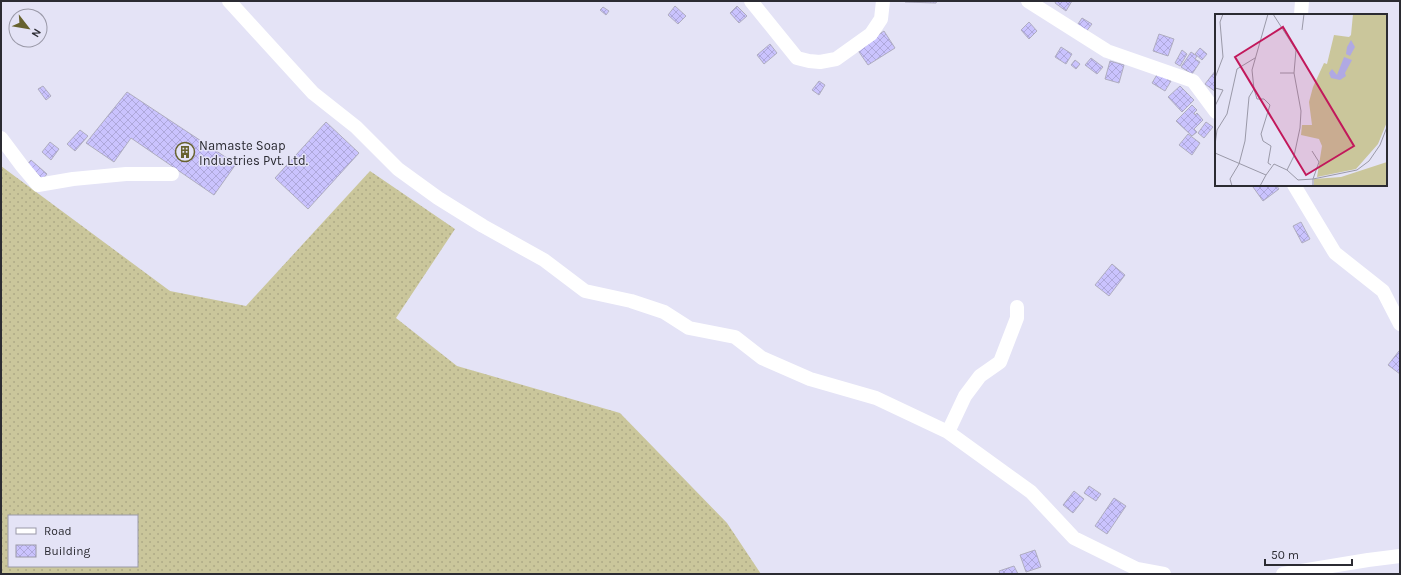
<svg xmlns="http://www.w3.org/2000/svg" width="1401" height="575" font-family="Karla,sans-serif">
<style>
.grass{fill:url(#grass-dots);fill-rule:evenodd}
.building{fill:url(#building-cross-hatch);stroke:#afadc0}
.lines{fill:none;stroke-linecap:round;stroke-linejoin:round}
.minor{stroke:#fff;stroke-width:14}
.labels{text-anchor:middle;dominant-baseline:central;stroke-width:3;stroke-linejoin:round;paint-order:stroke}
.poi-label{font-size:13px;fill:#2b2b32;stroke:#e4e3f6;text-anchor:start}
.inset-road{fill:none;stroke:#9a99a8;stroke-width:1}
.view{fill:#c2185b;fill-opacity:0.15;stroke:#c2185b;stroke-width:2}
.inset-edge{fill:none;stroke:#2b2b32;stroke-width:2}
</style>
<defs>
<pattern id="grass-dots" width="8" height="8" patternUnits="userSpaceOnUse"><rect width="8" height="8" fill="#cac69b"/><path d="M2 2h.1M6 6h.1" fill="none" stroke="#aeaa86" stroke-width="1.8" stroke-linecap="round"/></pattern>
<pattern id="building-cross-hatch" width="8" height="8" patternUnits="userSpaceOnUse"><rect width="8" height="8" fill="#cac3fe"/><path d="M0 0l8 8M0 8l8-8" fill="none" stroke="#aea8da"/></pattern>
</defs>
<rect width="100%" height="100%" fill="#e4e3f6"/>
<!-- grass -->
<path class="grass" d="M1,166L170,291L246,306L370,171L455,229L396,318L457,366L620,413L727,523L761,574H1ZM9,516H137V566H9Z"/>
<!-- building -->
<path class="building" d="M905,1H937L936,3L905,2Z
M1056,1H1072L1066,11L1055,3Z
M675,6L686,16L678,24L668,15Z
M737,6L747,16L739,23L730,13Z
M603,7L609,11L606,15L600,10Z
M1082,18L1092,24L1085,33L1076,27Z
M1029,22L1037,31L1029,39L1021,30Z
M884,31L895,48L868,65L857,49Z
M1159,34L1174,39L1168,56L1153,51Z
M770,44L777,53L764,64L757,55Z
M1061,47L1072,54L1066,64L1055,57Z
M1200,48L1207,54L1202,60L1195,54Z
M1182,50L1187,54L1180,66L1175,63Z
M1191,52L1197,56L1195,59L1200,62L1192,74L1181,67Z
M1091,58L1103,67L1097,74L1085,65Z
M1075,60L1080,64L1076,69L1071,65Z
M1110,61L1124,65L1119,83L1105,79Z
M1216,70V92L1205,84Z
M1158,73L1171,81L1165,91L1152,83Z
M819,81L825,85L819,95L812,90Z
M43,86L51,96L46,100L38,89Z
M1180,86L1194,100L1182,112L1168,97Z
M127,92L236,164L214,195L131,138L114,162L86,143Z
M1192,105L1197,110L1194,113L1195,115L1197,113L1203,120L1194,129L1197,132L1192,136L1176,121Z
M326,122L359,153L308,209L275,178Z
M1206,122L1213,127L1204,138L1198,133Z
M80,130L88,136L75,151L67,144Z
M1188,134L1200,143L1192,155L1179,145Z
M50,142L59,149L51,160L42,152Z
M31,160L47,174L42,180L26,166Z
M1256,185H1276L1279,189L1263,201L1253,187Z
M1301,222L1310,239L1302,243L1293,226Z
M1112,264L1125,275L1109,296L1095,285Z
M1399,351L1400,352V374L1388,365Z
M1089,486L1101,494L1096,501L1084,493Z
M1074,491L1084,499L1073,513L1063,505Z
M1114,498L1126,506L1107,534L1095,526Z
M1035,550L1041,567L1026,572L1020,555Z
M1014,566L1018,574H1000L999,571Z"/>
<g class="lines">
<!-- minor -->
<path class="minor" d="M229,1L313,93L356,127L398,169L438,198L483,226L544,260L585,291L631,301L664,312L689,328L735,337L762,358L810,379L876,398L948,432L1031,492L1074,538L1137,569L1164,574
M751,1L797,58L809,61L820,62L836,59L871,34L881,19L883,1
M1028,1L1107,51L1193,81L1216,112
M1301,15L1302,1
M1,138L22,166L38,185L73,179L126,174H172
M1294,185L1335,253L1383,291L1400,324
M948,432L965,396L980,376L1000,362L1017,318V307
M1283,574L1368,560L1400,556"/>
</g>
<!-- icons -->
<defs>
<g id="building-ring" transform="scale(1)"><circle r="9.5" fill="#e4e3f6" stroke="#67622e" stroke-width="1.5"/><path d="M-4-6H4V6H1V3H-1V6H-4ZM-2.5-4.3h1.7v1.8h-1.7ZM.8-4.3h1.7v1.8H.8ZM-2.5-1h1.7V.8h-1.7ZM.8-1h1.7V.8H.8Z" fill="#67622e"/></g>
</defs>
<g fill-rule="evenodd">
<use href="#building-ring" x="185" y="152"/>
</g>
<g class="labels">
<!-- poi labels -->
<g class="poi-label">
<text x="199" y="145">Namaste Soap<tspan x="199" dy="15">Industries Pvt. Ltd.</tspan></text>
</g>
</g>
<!-- overview -->
<g transform="translate(1215 14)">
<rect width="172" height="172" fill="#e4e3f6"/>
<path d="M138,0H172V108L163,130L141,155L102,163L107,132L104,125L86,121L87,111H97L94,88L98,73L109,49L112,50L119,21L134,23L136,21ZM172,148V172H99V165L126,163Z" fill="#cac69b"/>
<path d="M136,26L140,33L135,42L131,40L132,33ZM129,43L137,46L130,59L131,62L125,66L116,64L114,59L117,55L122,61Z" fill="#b0a9e3"/>
<path class="inset-road" d="M58,0L81,36L79,59L86,97L85,114L79,142L72,156M87,16L89,0M65,59H79M0,64L8,43L5,8L8,0M0,74L8,76L0,92M39,75L42,85H49L55,91L46,120L48,127L56,132L53,149L56,151M0,131L2,116L12,100L22,55L40,44M97,137L104,148L98,165V172M0,139L51,161L59,150L72,156L83,166L98,165L142,156L154,147L165,131L172,113M17,172L15,165L24,150L30,127L34,83L39,75L37,56L53,0M45,172L51,161"/>
<path class="view" d="M68,13L139,132L91,161L20,43Z"/>
<rect width="172" height="172" class="inset-edge"/>
</g>
<!-- border -->
<rect width="1401" height="575" fill="none" stroke="#2b2b32" stroke-width="4"/>
<!-- legend -->
<rect x="8" y="515" width="130" height="52" fill="#e4e3f6" stroke="#9a99a8"/>
<rect x="16" y="528" width="20" height="6" fill="#ffffff" stroke="#9a99a8"/>
<text x="44" y="535" font-size="12" fill="#2b2b32">Road</text>
<rect x="16" y="545" width="20" height="12" fill="url(#building-cross-hatch)" stroke="#9a99a8"/>
<text x="44" y="555" font-size="12" fill="#2b2b32">Building</text>
<!-- north arrow -->
<g transform="translate(28 28) rotate(121)"><circle r="19" fill="#e4e3f6" stroke="#9a99a8"/>
<path d="M0-3L7 15L0 10L-7 15Z" fill="#67622e"/>
<text y="-6" font-size="11" font-weight="bold" text-anchor="middle" fill="#2b2b32">N</text>
</g>
<!-- scale -->
<path d="M1265 559v6h87v-6" fill="none" stroke="#2b2b32" stroke-width="2"/>
<text x="1271" y="559" font-size="12" fill="#2b2b32" stroke="#e4e3f6" stroke-width="3" paint-order="stroke">50 m</text>
</svg>
